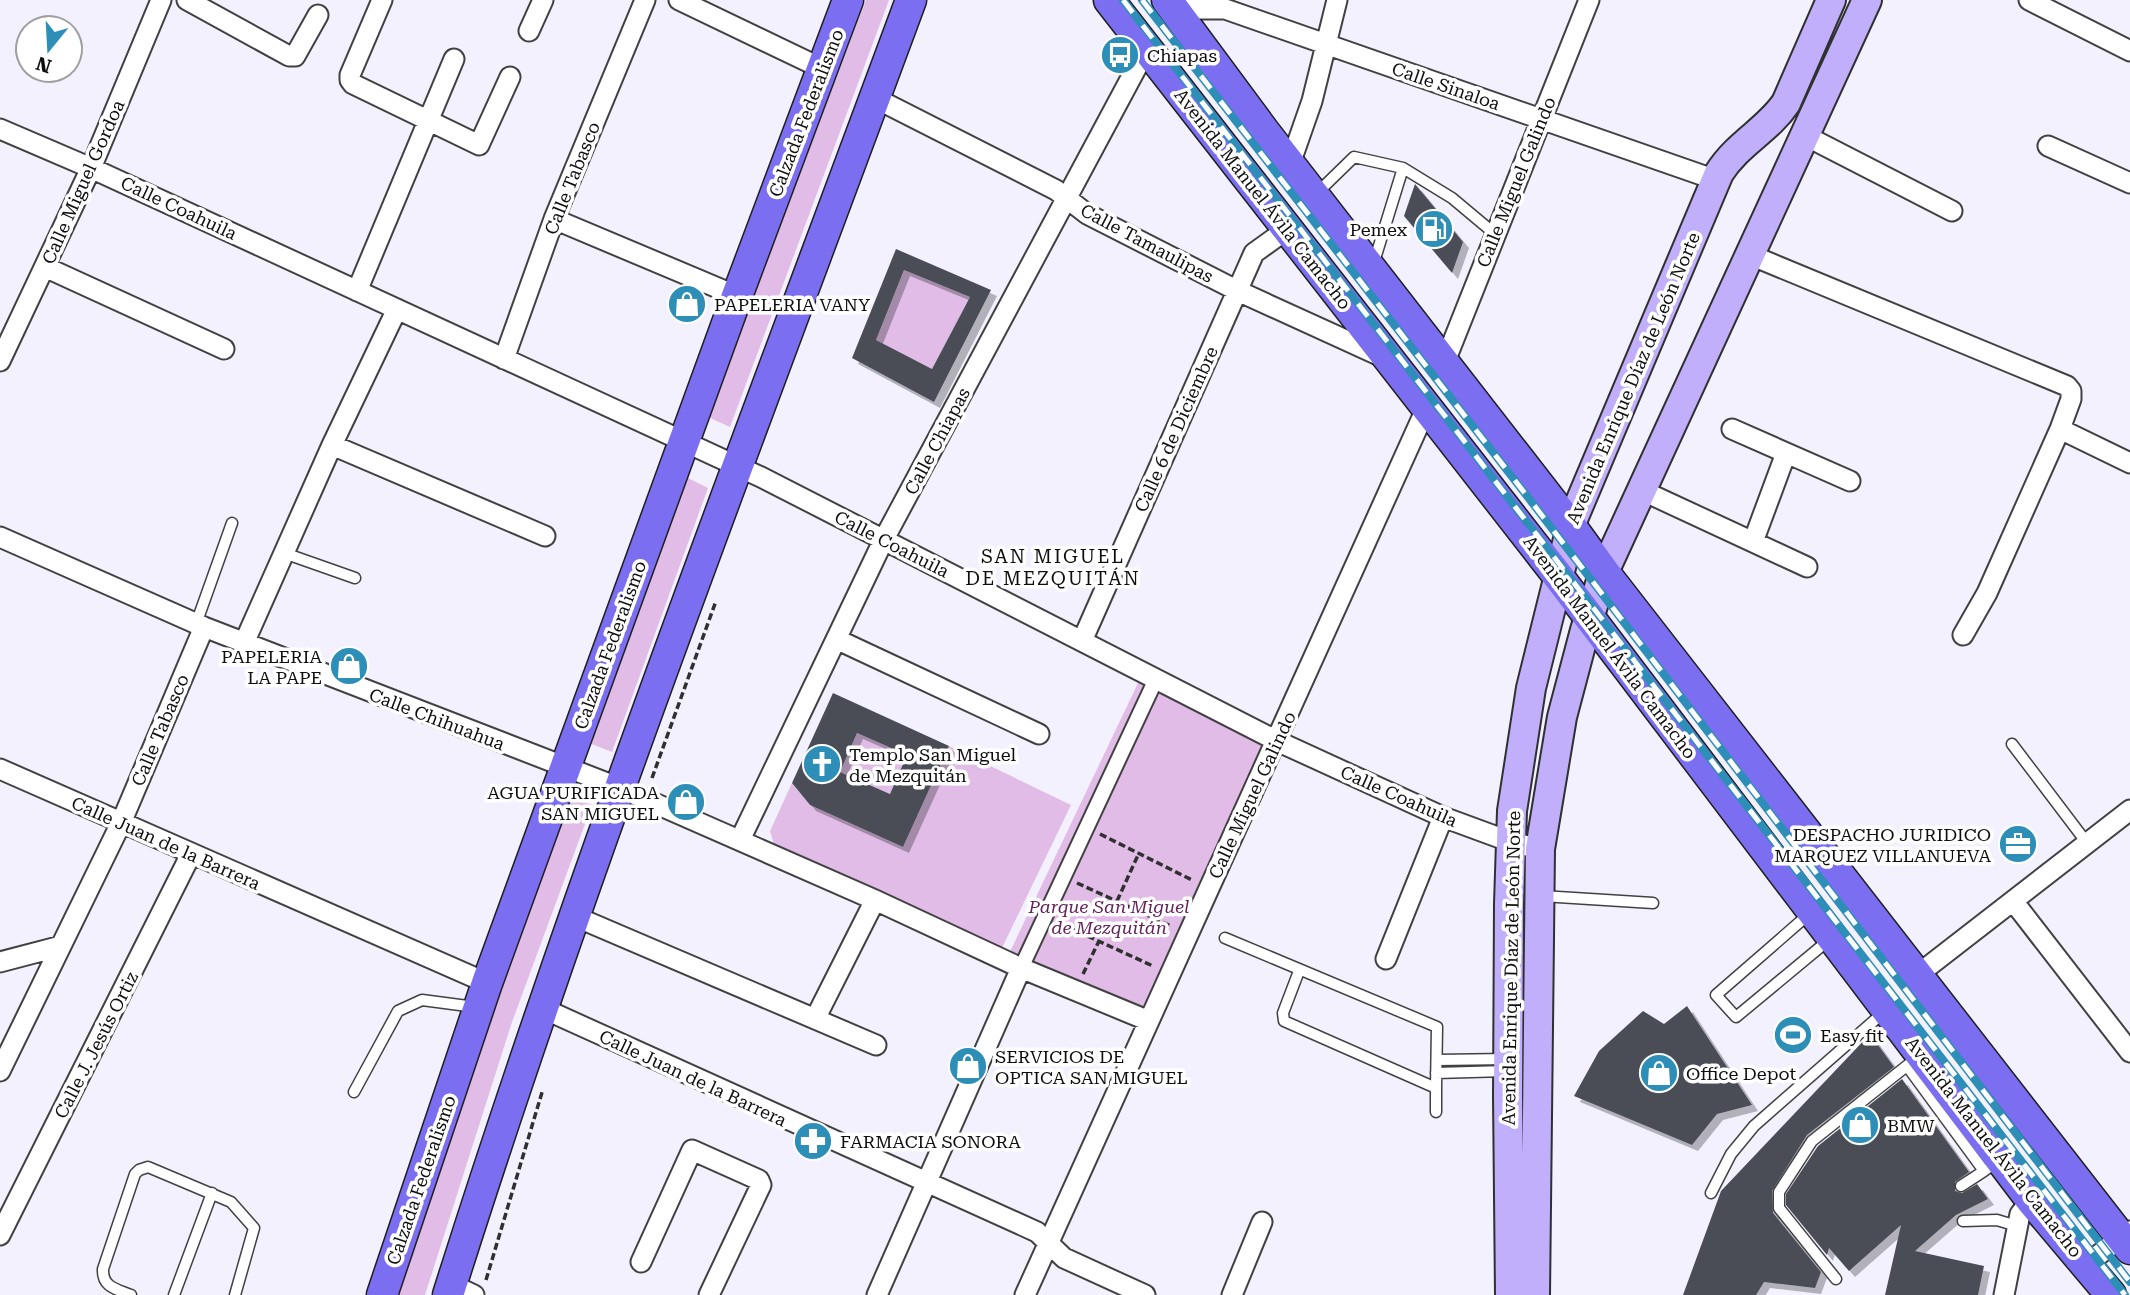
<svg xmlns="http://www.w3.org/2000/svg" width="2130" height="1295" font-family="'Roboto Serif',serif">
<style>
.green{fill:#e0bce7}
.building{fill:#4b4e56;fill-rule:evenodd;filter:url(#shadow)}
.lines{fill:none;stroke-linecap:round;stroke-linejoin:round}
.service-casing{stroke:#414141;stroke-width:13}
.pedestrian-casing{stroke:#414141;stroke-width:18}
.minor-casing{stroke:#414141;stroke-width:23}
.secondary-casing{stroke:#303030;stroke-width:32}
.primary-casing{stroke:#1f1f1f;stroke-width:33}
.path{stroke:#303030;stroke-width:3.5;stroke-dasharray:7 3.5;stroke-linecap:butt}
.service{stroke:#fff;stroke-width:10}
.pedestrian{stroke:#fff;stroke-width:14}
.minor{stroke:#fff;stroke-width:19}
.secondary{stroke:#c1affb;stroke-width:28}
.primary{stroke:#7b6ef1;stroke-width:30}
.rail-casing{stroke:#2d8eb7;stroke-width:8}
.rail{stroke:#fff;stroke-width:5;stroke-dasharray:16;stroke-linecap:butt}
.labels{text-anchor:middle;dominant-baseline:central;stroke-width:7;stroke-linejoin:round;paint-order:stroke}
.poi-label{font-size:18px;fill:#0e0e0e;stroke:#fff;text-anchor:start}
.street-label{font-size:18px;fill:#0e0e0e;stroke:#fff}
.park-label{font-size:18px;font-style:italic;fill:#63225a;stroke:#fff}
.neighbourhood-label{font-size:19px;letter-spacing:2px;fill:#0e0e0e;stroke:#fff}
</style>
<defs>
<filter id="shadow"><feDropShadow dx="6" dy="6" stdDeviation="0" flood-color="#0004"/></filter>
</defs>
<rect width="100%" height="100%" fill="#f3f1fe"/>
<!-- green -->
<path class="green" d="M866,0H889L730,427L708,417Z
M904,270L970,297L932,369L876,340Z
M686,477L708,488L612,752L589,743Z
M1139,681L1267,745L1145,1017L1007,958Z
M857,733L907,755L890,794L840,772Z
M949,746L1071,805L1002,948L774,844L770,831L792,783L810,805L903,847Z
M568,796L592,805L512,1022L425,1295H398L487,1013Z"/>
<!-- building -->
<path class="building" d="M1415,184L1463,242L1452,273L1404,216Z
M896,249L991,290L934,402L852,358ZM904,270L970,297L932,369L876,340Z
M833,693L949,746L903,847L810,805L792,783ZM857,733L907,755L890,794L840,772Z
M1687,1006L1752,1105L1717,1114L1692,1145L1574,1096L1599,1051L1643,1011L1664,1024Z
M1870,1034L1894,1067L1807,1135L1772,1191L1773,1213L1821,1272L1815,1288L1764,1282L1756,1295H1683L1721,1191Z
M1902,1079L1969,1172L1955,1182V1191L1962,1193L1977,1184L1988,1199L1956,1215L1915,1251L1984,1266L1978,1295H1885L1901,1225L1849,1271L1829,1248L1827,1255L1786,1205V1194L1818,1146Z"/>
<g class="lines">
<!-- service casing -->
<g class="service-casing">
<path id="service" d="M1316,194L1354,157L1403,168L1452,198L1495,234
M1374,262L1403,168
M284,553L355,578
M196,624L232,523
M2012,744L2087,843
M1542,896L1653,903
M1809,914L1716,995L1736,1017L1830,939
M1225,938L1437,1027L1436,1088L1284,1021L1283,1013L1299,971
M1437,1060L1508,1059
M1907,1066L1984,1171L1998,1161
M1436,1073L1506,1071
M354,1092L398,1011L422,1000L475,1007
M1436,1112V1088
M1961,1186L1984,1171
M1711,1193L1731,1154L1754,1126L1884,1012
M1963,1221L1997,1220L2017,1226
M1836,1279L1779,1208V1192L1812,1141L1918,1057
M131,1295C116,1289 102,1287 103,1269L135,1174L139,1170L148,1167L231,1202L254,1228L235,1295
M174,1295L212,1193"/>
</g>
<!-- pedestrian casing -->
<g class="pedestrian-casing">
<path id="pedestrian" d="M1021,968L1156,679"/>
</g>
<!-- minor casing -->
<g class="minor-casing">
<path id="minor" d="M187,0L289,56H295L318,15
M382,0L350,75V80L353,84L479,145L510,77
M679,0L823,69
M2029,0L2130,51
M1174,9H1225L1716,180
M529,31L543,0
M875,98L1056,190L1087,214L1238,291L1385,358
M0,129L91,168L761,477L1277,741L1443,817L1511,842L1540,849
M1804,135L1952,211
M2048,146L2130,183
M1290,164L1312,101L1337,0
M554,219L737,296
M1748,254L2067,386L2071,391V399L2060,429L1987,593L1963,635
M45,267L224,349
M357,291L454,59
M504,359L554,219L645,0
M0,361L91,168L161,0
M1444,364L1589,0
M1732,429L1850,481
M2060,429L2130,463
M332,445L545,536
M1641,490L1807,567
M0,537L204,627L620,788L875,900L1021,968L1149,1021
M1753,542L1786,453
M836,639L1039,734
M1082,641L1254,253L1286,230
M244,643L332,445L397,309
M0,769L487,983
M740,840L884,539L1147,48
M2013,901L2130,1052
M574,916L876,1045
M1386,959L1443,817
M0,962L61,946
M1916,976L2130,810
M542,1008L1037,1232L1064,1258L1145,1295
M815,1019L875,900
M0,1071L121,823L204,627
M0,1235L191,854
M641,1262L692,1150L759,1180L761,1185L709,1295
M2087,1264L2129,1231
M451,1284L474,1295
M877,1295L1021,968
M1025,1295L1426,409
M1232,1295L1262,1222
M2004,1295L2020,1214L2031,1200"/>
</g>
<!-- secondary casing -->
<g class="secondary-casing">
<path id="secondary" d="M1510,1295L1508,1096L1509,904L1512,811L1531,688L1573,519L1719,173C1738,143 1768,130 1786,103L1831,0
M1535,1295L1540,849L1562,717L1585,630L1604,572L1867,0"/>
</g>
<!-- primary casing -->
<g class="primary-casing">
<path id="primary" d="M1109,0L1558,576L2031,1200L2111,1295
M1167,0L1264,131L1570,525L1604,572L2130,1249
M382,1295L487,983L737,296L848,0
M448,1295C586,858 752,430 911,0"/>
</g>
<!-- path -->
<path class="path" d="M652,778L716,601
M1100,834L1192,880
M1077,883L1171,926
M1117,901L1139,853
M1059,923L1153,966
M1083,974L1099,941
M486,1280L543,1089"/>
<!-- service -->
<use href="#service" class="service"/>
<!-- pedestrian -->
<use href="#pedestrian" class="pedestrian"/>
<!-- minor -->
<use href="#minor" class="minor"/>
<!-- secondary -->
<use href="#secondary" class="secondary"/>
<!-- primary -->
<use href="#primary" class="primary"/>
<!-- rail casing -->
<g class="rail-casing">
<path id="rail" d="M1123,0L2125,1295
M1142,0L1527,496L2130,1282"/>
</g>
<!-- rail -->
<use href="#rail" class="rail"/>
</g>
<!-- icons -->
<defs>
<g id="bus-disc" transform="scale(2.0125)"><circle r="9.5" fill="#2d8eb7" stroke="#fff"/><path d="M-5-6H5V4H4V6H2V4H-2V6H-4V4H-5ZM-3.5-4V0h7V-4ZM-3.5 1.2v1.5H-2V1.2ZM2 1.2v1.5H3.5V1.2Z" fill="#fff"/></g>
<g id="fuel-disc" transform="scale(2.0125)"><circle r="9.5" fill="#2d8eb7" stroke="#fff"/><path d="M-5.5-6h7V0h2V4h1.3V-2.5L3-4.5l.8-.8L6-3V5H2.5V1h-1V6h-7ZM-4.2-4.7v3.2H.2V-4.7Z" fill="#fff"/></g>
<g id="shop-disc" transform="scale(2.0125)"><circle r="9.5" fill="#2d8eb7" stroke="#fff"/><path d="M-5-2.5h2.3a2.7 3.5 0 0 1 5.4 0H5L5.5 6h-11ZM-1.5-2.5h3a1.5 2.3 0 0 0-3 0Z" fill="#fff"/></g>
<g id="church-disc" transform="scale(2.0125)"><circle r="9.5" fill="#2d8eb7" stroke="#fff"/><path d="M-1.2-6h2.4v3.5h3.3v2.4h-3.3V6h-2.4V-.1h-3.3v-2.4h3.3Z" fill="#fff"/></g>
<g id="office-disc" transform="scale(2.0125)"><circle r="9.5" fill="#2d8eb7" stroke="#fff"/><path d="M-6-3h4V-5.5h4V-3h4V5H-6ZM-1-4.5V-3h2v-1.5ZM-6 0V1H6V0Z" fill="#fff"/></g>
<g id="stadium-disc" transform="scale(2.0125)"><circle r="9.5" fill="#2d8eb7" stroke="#fff"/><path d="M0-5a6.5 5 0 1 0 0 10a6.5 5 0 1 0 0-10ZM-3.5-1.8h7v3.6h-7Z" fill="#fff"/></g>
<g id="pharmacy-disc" transform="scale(2.0125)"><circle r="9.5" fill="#2d8eb7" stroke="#fff"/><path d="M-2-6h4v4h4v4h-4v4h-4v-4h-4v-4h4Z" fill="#fff"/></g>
</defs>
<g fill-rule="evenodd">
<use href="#bus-disc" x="1120" y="55"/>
<use href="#fuel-disc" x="1434" y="229"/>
<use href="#shop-disc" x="687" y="304"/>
<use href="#shop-disc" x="349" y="666"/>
<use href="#church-disc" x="822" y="764"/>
<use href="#shop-disc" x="686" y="802"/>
<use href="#office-disc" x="2018" y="844"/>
<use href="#stadium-disc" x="1793" y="1035"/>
<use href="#shop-disc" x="968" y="1066"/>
<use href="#shop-disc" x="1659" y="1073"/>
<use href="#shop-disc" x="1860" y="1125"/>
<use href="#pharmacy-disc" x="813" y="1141"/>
</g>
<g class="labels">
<!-- poi labels -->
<g class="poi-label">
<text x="1147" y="55">Chiapas</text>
<text x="1407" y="229" text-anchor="end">Pemex</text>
<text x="714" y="304">PAPELERIA VANY</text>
<text x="322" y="656" text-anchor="end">PAPELERIA<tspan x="322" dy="21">LA PAPE</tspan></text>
<text x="849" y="754">Templo San Miguel<tspan x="849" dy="21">de Mezquitán</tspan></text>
<text x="659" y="792" text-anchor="end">AGUA PURIFICADA<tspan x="659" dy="21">SAN MIGUEL</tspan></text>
<text x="1991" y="834" text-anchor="end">DESPACHO JURIDICO<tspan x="1991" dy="21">MARQUEZ VILLANUEVA</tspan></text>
<text x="1820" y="1035">Easy fit</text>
<text x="995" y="1056">SERVICIOS DE<tspan x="995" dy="21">OPTICA SAN MIGUEL</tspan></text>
<text x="1686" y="1073">Office Depot</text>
<text x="1887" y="1125">BMW</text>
<text x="840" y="1141">FARMACIA SONORA</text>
</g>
<!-- street labels -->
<g class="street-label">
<text transform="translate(1446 86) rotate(19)">Calle Sinaloa</text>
<text transform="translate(806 113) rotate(-69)">Calzada Federalismo</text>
<text transform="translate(572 178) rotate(-68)">Calle Tabasco</text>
<text transform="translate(83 182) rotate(-66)">Calle Miguel Gordoa</text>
<text transform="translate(1516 182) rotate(-68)">Calle Miguel Galindo</text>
<text transform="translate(1263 199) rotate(52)">Avenida Manuel Ávila Camacho</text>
<text transform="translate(179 208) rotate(25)">Calle Coahuila</text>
<text transform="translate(1147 243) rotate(28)">Calle Tamaulipas</text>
<text transform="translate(1633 378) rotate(-67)">Avenida Enrique Díaz de León Norte</text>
<text transform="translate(1176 429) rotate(-66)">Calle 6 de Diciembre</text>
<text transform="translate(937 441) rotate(-62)">Calle Chiapas</text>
<text transform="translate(892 544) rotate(27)">Calle Coahuila</text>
<text transform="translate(610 645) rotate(-70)">Calzada Federalismo</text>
<text transform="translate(1610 647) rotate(53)">Avenida Manuel Ávila Camacho</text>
<text transform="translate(437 719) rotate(21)">Calle Chihuahua</text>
<text transform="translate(160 730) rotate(-67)">Calle Tabasco</text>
<text transform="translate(1252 795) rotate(-65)">Calle Miguel Galindo</text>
<text transform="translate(1399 796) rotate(24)">Calle Coahuila</text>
<text transform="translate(166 843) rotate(24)">Calle Juan de la Barrera</text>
<text transform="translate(1511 968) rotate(-89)">Avenida Enrique Díaz de León Norte</text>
<text transform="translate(96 1045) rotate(-63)">Calle J. Jesús Ortiz</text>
<text transform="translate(693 1078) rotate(25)">Calle Juan de la Barrera</text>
<text transform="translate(1994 1147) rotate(52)">Avenida Manuel Ávila Camacho</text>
<text transform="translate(421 1180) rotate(-71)">Calzada Federalismo</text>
</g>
<!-- park labels -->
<g class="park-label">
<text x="1109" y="906">Parque San Miguel<tspan x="1109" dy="21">de Mezquitán</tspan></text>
</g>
<!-- neighbourhood labels -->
<g class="neighbourhood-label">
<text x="1053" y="556">SAN MIGUEL<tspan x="1053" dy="22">DE MEZQUITÁN</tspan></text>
</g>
</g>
<!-- north arrow -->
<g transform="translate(49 49) rotate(198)"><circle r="33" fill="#ffffff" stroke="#9f9f9f" stroke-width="2"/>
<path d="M0-5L12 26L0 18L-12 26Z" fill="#2d8eb7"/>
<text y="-10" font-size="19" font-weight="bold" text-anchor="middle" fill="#0e0e0e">N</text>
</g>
</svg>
